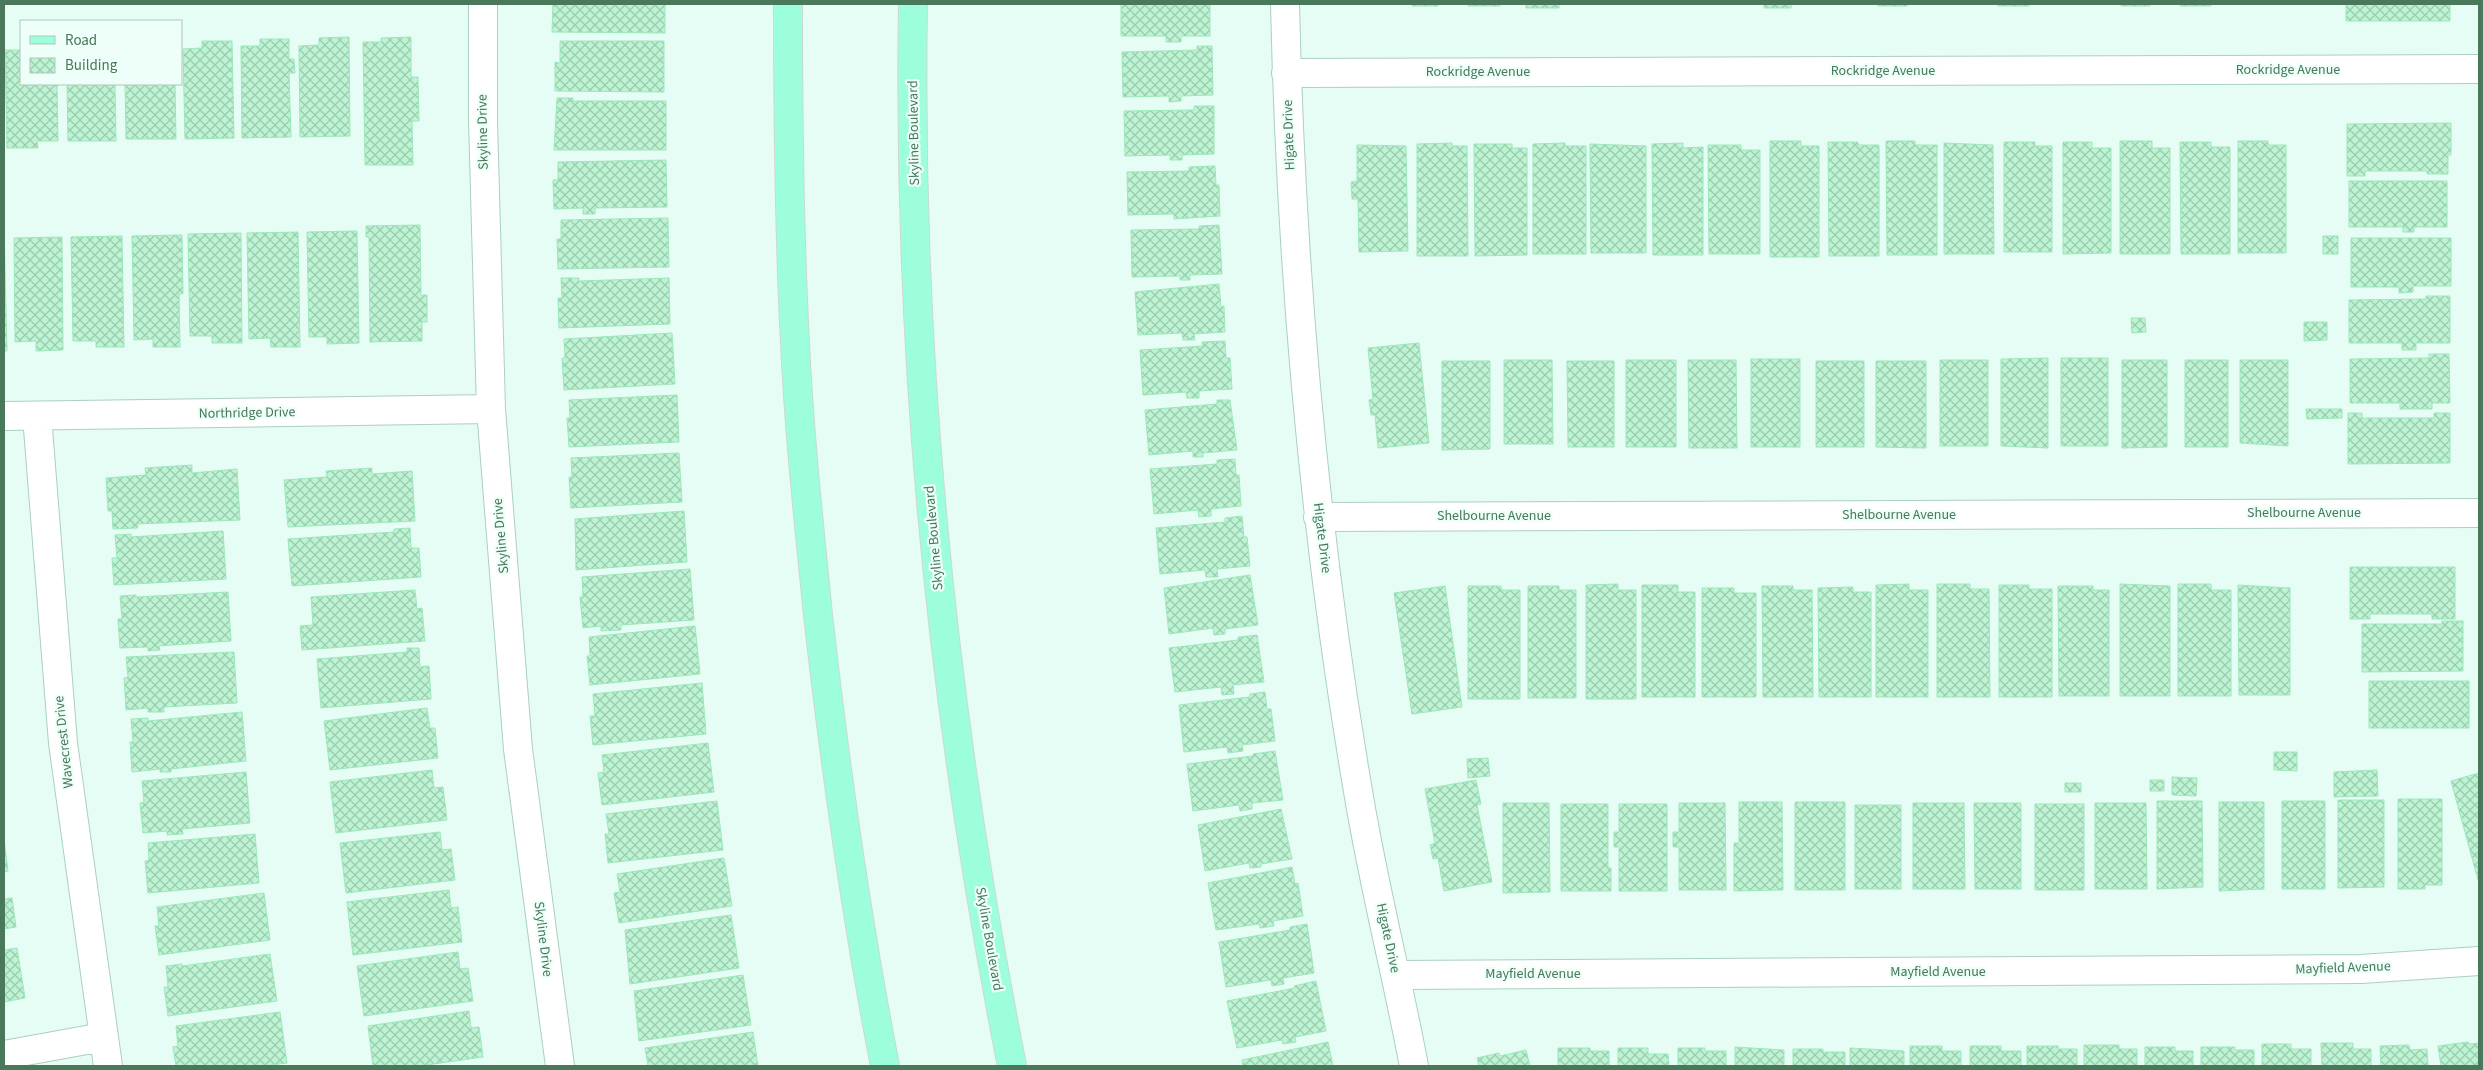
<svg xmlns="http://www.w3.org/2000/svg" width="2483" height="1070" font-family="'Source Sans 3',sans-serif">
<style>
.building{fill:url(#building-cross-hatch);stroke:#9ce8ba}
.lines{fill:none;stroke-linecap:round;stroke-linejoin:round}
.street-casing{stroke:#abd0bc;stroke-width:30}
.primary-casing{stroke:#ccd9d1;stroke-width:30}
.street{stroke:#fff;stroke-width:28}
.primary{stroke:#9cfedb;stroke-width:28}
.labels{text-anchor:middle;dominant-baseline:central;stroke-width:4.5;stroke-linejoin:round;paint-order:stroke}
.street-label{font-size:14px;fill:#49785a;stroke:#edfff8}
</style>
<defs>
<pattern id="building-cross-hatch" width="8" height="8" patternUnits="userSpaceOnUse" patternTransform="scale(1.25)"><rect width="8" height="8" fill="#bcf4d3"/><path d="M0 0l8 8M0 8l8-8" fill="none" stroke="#9bcaae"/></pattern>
</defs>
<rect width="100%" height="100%" fill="#e6fdf5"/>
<!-- building -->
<path class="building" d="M553,4H665V33L552,32Z
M1121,4H1210V36H1181V42H1166V36H1121Z
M1412,4H1438V6H1412Z
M1468,4H1500V6H1468Z
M1526,4H1559V8H1526Z
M1764,4H1791V8H1764Z
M1878,4H1907V6H1878Z
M1998,4H2029V6H1998Z
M2121,4H2150V6H2121Z
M2180,4H2211V6H2180Z
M2346,4H2450V21H2346Z
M349,37L350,136L300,137L299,46L319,45V38Z
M411,37V77H418L419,121H412L413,165H365L363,42H381V38Z
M260,39H289V59H294L295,73H289L291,137L242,138L241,46H260Z
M202,41H232L234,138L185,139L183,49L202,48Z
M560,41H664V92L555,91V62L560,63Z
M1197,46H1212L1213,95L1181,96V101L1169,102V96L1123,97L1122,52L1197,50Z
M5,50H21V84H57L58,141H37L38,148H7Z
M67,84H115L116,141H68Z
M125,84H175L176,139H126Z
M557,98H573V101H666V150H554Z
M1194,106H1214V154L1182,155V160H1170V155L1125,156L1124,111L1194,110Z
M2451,123V155H2448V174H2427V171H2365V176H2347V124Z
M1770,141H1801V146H1819V257H1770Z
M1886,141H1915V145H1937V255H1887Z
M2120,141H2152V148H2170V254H2120Z
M2238,141H2268V145H2286V253H2238Z
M1828,142H1858V145H1879V256H1829Z
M2004,142H2035V146H2052V252H2004Z
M2063,142H2092V148H2111V253L2063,254Z
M2180,142H2211V147H2230V254H2181Z
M1452,143V146H1467L1468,256H1417V144Z
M1565,143V146H1586V254H1533V144Z
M1683,143V148L1703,147V255H1653L1652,144Z
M1944,143L1993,145L1994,254H1944Z
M1474,144H1512V148H1527V255L1475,256Z
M1590,144L1646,146V253H1591Z
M1357,145L1406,146L1408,251L1359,252L1358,199H1352L1351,182L1357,181Z
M1708,145H1741V150H1760V254H1709Z
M666,160L667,207L595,208V214H583V208L554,209L553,180H558V162Z
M1215,166L1216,185H1219L1220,216L1174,219V214L1128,215L1127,172L1189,171V167Z
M2349,181H2447V227H2414V232H2403V227H2349Z
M668,218L669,267L558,269L557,239H561V220Z
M4,225L7,351H4Z
M420,225L421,295H427V322H422V341L370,342L369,237H366V226Z
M1219,225L1222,274L1190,275V280H1180V276L1132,277L1131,230L1199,229V226Z
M357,231L359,343L327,344V337H309L307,232Z
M298,232L300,347H271L270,338L249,339L247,233Z
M241,233L242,343H212V336H190L188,234Z
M182,235L183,294H179L180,347H153V339L134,340L132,236Z
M122,236L124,347H96V341H73L71,237Z
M2323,236H2338V254H2323Z
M62,237L63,350L36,351V341L15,342L14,238Z
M2351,238H2451V286H2413V292L2399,293V287H2351Z
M561,278H579V281L669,278L670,324L559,328L558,298H562Z
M1219,284L1221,307L1224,306L1225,332L1194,334L1195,340H1183L1182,333L1138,335L1135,292Z
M2426,296H2450V343H2416V350H2402V343H2349V300L2426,299Z
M2131,318H2145L2146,332L2132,333Z
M2304,322H2327V340L2304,341Z
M672,333L675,384L564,390L562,358H565L564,339Z
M1225,341L1226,358H1230L1232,389L1199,391V398H1187L1186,392L1143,395L1140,350L1203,346L1202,342Z
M1419,343L1429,443L1378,448L1375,415H1371L1369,400L1373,399L1368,348Z
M2429,354H2449L2450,403H2432V409H2400V403H2350V359L2429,358Z
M2048,358V448L2001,446V359Z
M2061,358H2108V446H2061Z
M1751,359H1800V447H1751Z
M1504,360H1552L1553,444H1504Z
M1626,360H1676V447H1626Z
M1688,360H1736L1737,448H1689Z
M1940,360H1988V446H1940Z
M2122,360H2167V447L2122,448Z
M2185,360H2228V447H2185Z
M2240,360H2288V446L2240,443Z
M1442,361H1490V449L1442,450Z
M1567,361H1614V447H1568Z
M1816,361H1864V447H1816Z
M1876,361H1926V448L1876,447Z
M677,395L679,442L569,447L567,418H570L569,400Z
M1217,400H1230L1237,450L1203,453V457H1193V451L1149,455L1145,410L1217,404Z
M2306,409H2342V418L2307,419Z
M2348,413H2362V418H2434V413H2450V463L2348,464Z
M679,453L682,502L571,508L569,477H572L571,458Z
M1235,459L1236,475H1239L1241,506L1211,509V516L1199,517L1198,510L1154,514L1150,469L1217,464V460Z
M192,465V473L237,469L240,520L137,524L138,528L113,529L112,511H108L106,478L146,475L145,468Z
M372,468V474L412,471L415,521L288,527L284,480L327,477L326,471Z
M684,511L687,562L576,570L575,519Z
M1242,516L1244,537H1247L1250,566L1217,569L1218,577H1206L1205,570L1160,574L1156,528L1225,522V518Z
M410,528L411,548H419L421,577L292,586L288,539L394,532V529Z
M223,531L226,579L114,585L112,558H117L115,535L131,534V537Z
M2350,567H2455V619H2432V614H2370V619H2350Z
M690,569L694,620L621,625V630L601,631V626L583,628L580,597H583L582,577Z
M1250,575L1258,625L1225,629V634L1214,635L1213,628L1169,634L1164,588Z
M1618,584V590H1636V699H1586V585Z
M1909,584V590H1928V697H1876V585Z
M1937,584H1970V589H1989L1990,697H1937Z
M2120,584L2170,586V696H2120Z
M2178,584H2211V590H2231V696H2178Z
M1642,585H1678V592H1695V697H1642Z
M1999,585H2029V589H2052V697H1999Z
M2238,585L2290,588V695H2239Z
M1445,586L1462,707L1412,714L1394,593Z
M1468,586H1501V590H1520V699H1468Z
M1528,586H1559V590H1576V698H1528Z
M1762,586H1793V590H1812L1813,697H1763Z
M2058,586H2093V590H2109V696H2059Z
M1853,587V592H1871V697H1819L1818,588Z
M1702,588H1734V593H1756V697H1702Z
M415,590L417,609L422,608L425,641L302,650L300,626L313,625L311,597Z
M228,592L231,641L159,646L160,650L148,651V647L120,648L118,619H122L120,596L136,595V597Z
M2442,621H2463V671L2362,672V624H2442Z
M695,626L700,674L590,685L587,656H590L589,637Z
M1257,635L1264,682L1233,685L1234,694L1222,695L1221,687L1175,692L1169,648L1238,640V637Z
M407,648H419L420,667L429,666L431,699L321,708L317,659L407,652Z
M234,652L237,703L164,707V712H148V708L126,710L124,678L128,677L126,657Z
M2369,681H2469V728H2369Z
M702,683L706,734L593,745L590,716H595L593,694Z
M1265,692L1267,709H1271L1275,741L1242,745L1243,751L1228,753L1227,747L1184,752L1179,705L1250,697V694Z
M427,708L430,728H435L438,758L330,770L324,721Z
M242,712L246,761L171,769V772H160V769L132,772L130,742H133L131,719L148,718V721Z
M708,743L714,792L602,805L598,773L604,772L602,755Z
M1275,751L1283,800L1252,803V809L1240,811L1239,805L1193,811L1187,764L1253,756V754Z
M2274,752H2297V771L2274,770Z
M1488,758L1490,776L1468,778L1467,759Z
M432,770L434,788L443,787L447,820L336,833L330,782Z
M2377,770L2378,796L2334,797V772Z
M246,772L250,823L182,829L183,834L167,835V831L143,833L140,803L144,802L142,781Z
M2479,773V879L2478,880L2451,781Z
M2172,777L2197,778L2196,796L2172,795Z
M1476,780L1481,804L1477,805L1492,882L1444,891L1438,858L1433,859L1430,845L1435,843L1425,789Z
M2150,780H2164V791H2150Z
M2065,783H2081V792H2065Z
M2398,799H2442V885H2425V889H2398Z
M2338,800H2384V887L2338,888Z
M717,801L723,850L608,863L605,834H609L606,814Z
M2157,801H2202L2203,887L2157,889Z
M2282,801H2325V889H2282Z
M1739,802H1782L1783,890L1734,891V843H1739Z
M1795,802H1845V890H1795Z
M2219,802H2264V889L2219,891Z
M1503,803H1549L1550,892L1503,893Z
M1679,803H1725L1726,890H1679V847H1673V832H1679Z
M1913,803H1964L1965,889H1913Z
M1974,803H2021V889H1975Z
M2095,803H2146L2147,889H2095Z
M1561,804H1608V868H1611V891H1561Z
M1619,804H1667V891H1619V847H1614V832H1619Z
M2035,804H2084V890H2035Z
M1855,805H1901V889H1855Z
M1281,809L1292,859L1261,864V867L1250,868L1249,863L1205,871L1198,825Z
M440,832L442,850L451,849L455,880L346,893L340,843Z
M255,834L259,883L148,893L145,861L149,860L148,843Z
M4,839L8,871L4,872Z
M724,858L732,906L619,923L614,893L620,892L617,874Z
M1292,867L1295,884L1298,883L1303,916L1273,921L1274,926L1260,928L1259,924L1216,930L1208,883Z
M449,890L451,908L458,907L462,942L353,955L347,902Z
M264,893L270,940L159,955L155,926H159L157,907Z
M12,898L16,927L4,929V899Z
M731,915L739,968L630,984L625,930Z
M1307,924L1314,973L1283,978L1284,984L1272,986L1271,980L1226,987L1219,942L1290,930V927Z
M17,948L25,998L4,1002V950Z
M458,952L460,969L468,968L473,1001L364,1016L357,966Z
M270,954L277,1001L168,1016L164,987H168L166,966L182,964V966Z
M743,975L751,1025L639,1041L634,991Z
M1316,981L1326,1031L1295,1037L1296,1042L1283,1044L1282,1040L1237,1048L1227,1001L1295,988L1294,986Z
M469,1011L471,1028L479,1027L483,1057L420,1066H373L368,1026Z
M280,1012L287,1063L263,1066H176L173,1047L178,1046L176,1026Z
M753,1032L758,1066H648L645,1048Z
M1328,1042L1333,1066H1243L1242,1060Z
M2468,1042L2469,1044L2479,1043V1066H2441L2438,1046Z
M2321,1043H2353V1049H2371V1066H2322Z
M2262,1044H2291V1049H2311V1066H2262Z
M2084,1045H2119V1049H2137V1066H2084Z
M2409,1045L2410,1050L2427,1049L2428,1066H2381L2380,1046Z
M1910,1046H1942V1051H1961V1066H1910Z
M1970,1046H2001V1051H2021V1066H1970Z
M2027,1046H2058V1049H2077V1066H2027Z
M1735,1047L1784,1050V1066H1735Z
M2145,1047H2175V1051H2193V1066H2145Z
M2201,1047H2235V1050H2254V1066H2201Z
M1558,1048H1590V1051H1609V1066H1558Z
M1618,1048H1648V1054H1668L1669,1066H1618Z
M1678,1048H1705V1051H1726V1066H1678Z
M1850,1048L1904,1051V1066H1850Z
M1793,1049H1823V1052H1845V1066H1793Z
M1526,1050L1530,1066H1479L1477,1058L1499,1053L1500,1056Z"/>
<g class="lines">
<!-- street casing -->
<g class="street-casing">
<path id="street" d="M483,4V120L491,409L518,749L560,1066
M1285,4C1291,270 1314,535 1359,797C1374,887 1397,976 1414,1066
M1286,73L2479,69
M4,416L491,409
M37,416L63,743L108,1066
M1318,517L2479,513
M1396,975L2361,969L2479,961
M4,1055L103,1037"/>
</g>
<!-- primary casing -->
<g class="primary-casing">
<path id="primary" d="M788,4C788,117 789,229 795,342C799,433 809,524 818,615C835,766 856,917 885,1066
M913,4C907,360 943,717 1012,1066"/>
</g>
<!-- street -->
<use href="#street" class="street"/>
<!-- primary -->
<use href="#primary" class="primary"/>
</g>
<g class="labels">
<!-- street labels -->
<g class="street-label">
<text x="2288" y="70">Rockridge Avenue</text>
<text x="1883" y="71">Rockridge Avenue</text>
<text x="1478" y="72">Rockridge Avenue</text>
<text transform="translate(483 132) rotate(-91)">Skyline Drive</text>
<text transform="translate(914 133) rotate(-91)">Skyline Boulevard</text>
<text transform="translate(1289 135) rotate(-92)">Higate Drive</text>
<text transform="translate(247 413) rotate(-1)">Northridge Drive</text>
<text x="2304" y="513">Shelbourne Avenue</text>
<text x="1899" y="515">Shelbourne Avenue</text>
<text x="1494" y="516">Shelbourne Avenue</text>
<text transform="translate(501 536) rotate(-95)">Skyline Drive</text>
<text transform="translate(934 538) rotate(-95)">Skyline Boulevard</text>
<text transform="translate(1322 538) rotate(83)">Higate Drive</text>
<text transform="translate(64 742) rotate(-96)">Wavecrest Drive</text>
<text transform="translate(1388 938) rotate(78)">Higate Drive</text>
<text transform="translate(543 939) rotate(83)">Skyline Drive</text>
<text transform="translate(989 939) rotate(80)">Skyline Boulevard</text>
<text transform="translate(2343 968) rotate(-2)">Mayfield Avenue</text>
<text x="1938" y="972">Mayfield Avenue</text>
<text x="1533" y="974">Mayfield Avenue</text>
</g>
</g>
<!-- border -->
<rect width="2483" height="1070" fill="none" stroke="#49785a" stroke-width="10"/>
<!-- legend -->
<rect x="20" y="20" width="162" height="65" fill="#edfff8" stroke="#abc9b9"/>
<rect x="30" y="36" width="25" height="8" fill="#9cfedb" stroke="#abc9b9"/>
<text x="65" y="45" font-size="15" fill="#49785a">Road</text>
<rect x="30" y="58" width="25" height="15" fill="url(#building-cross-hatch)" stroke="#abc9b9"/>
<text x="65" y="70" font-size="15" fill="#49785a">Building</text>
</svg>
